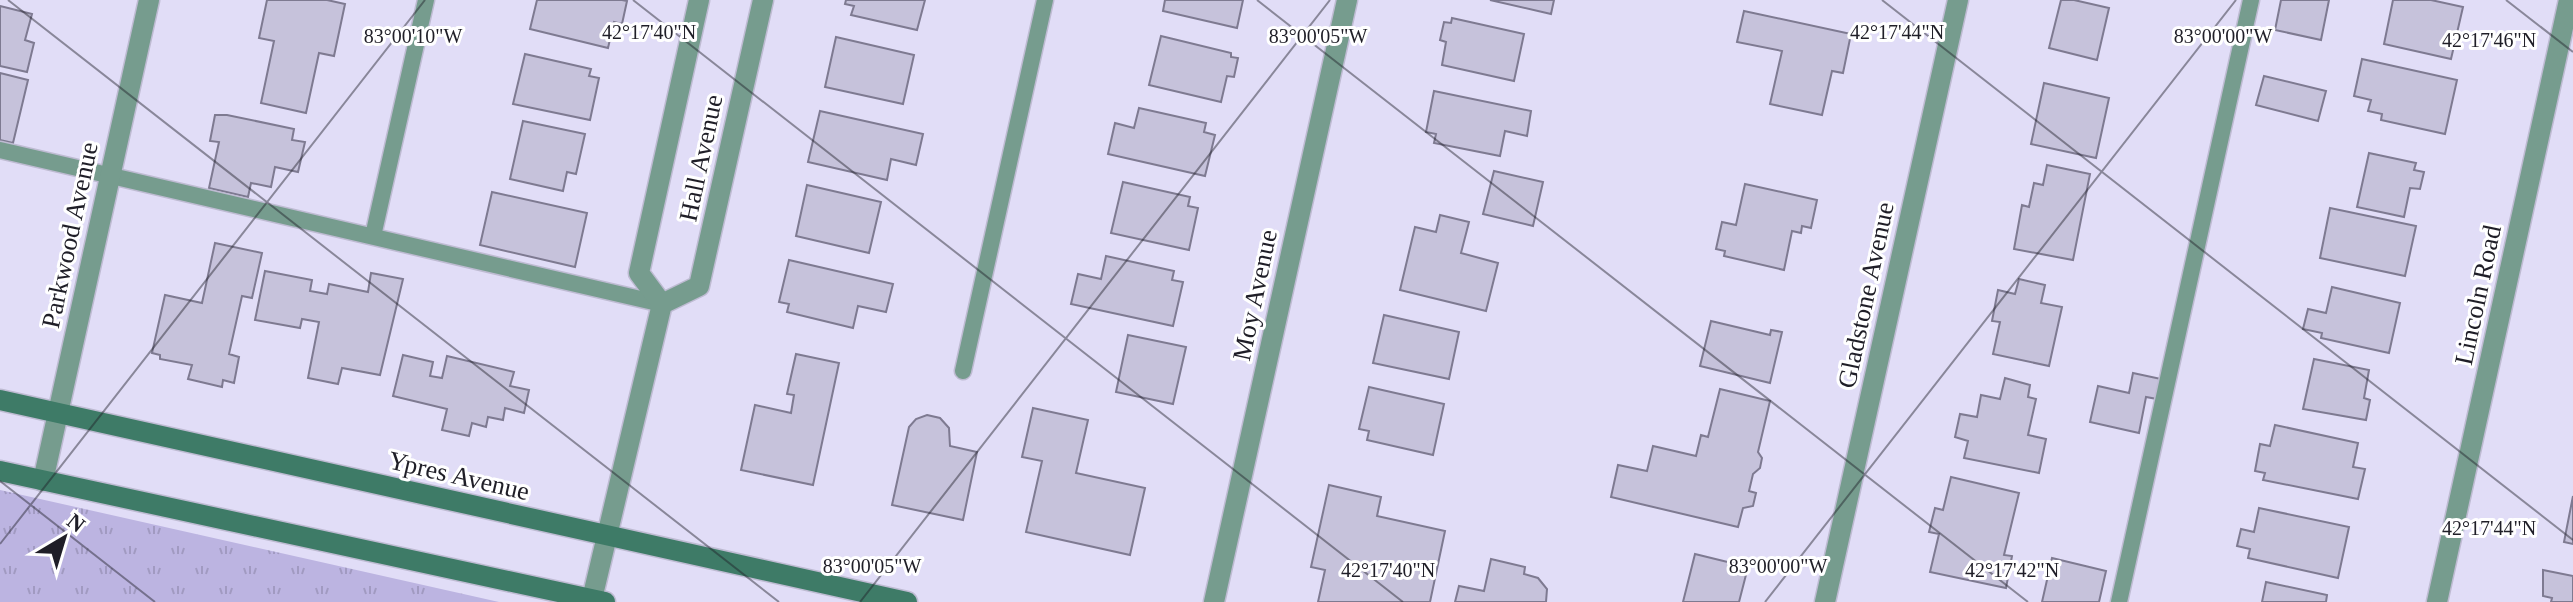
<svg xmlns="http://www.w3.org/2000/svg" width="2573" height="602" font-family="Georgia,serif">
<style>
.park{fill:url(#park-tufts)}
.building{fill:#c6c2db;stroke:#7e7a91;stroke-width:2}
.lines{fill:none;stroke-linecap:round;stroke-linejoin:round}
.service-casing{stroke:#bebbd2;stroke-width:19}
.minor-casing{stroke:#bebbd2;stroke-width:23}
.secondary-casing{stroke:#bebbd2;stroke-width:23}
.service{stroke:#769c8e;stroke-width:16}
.minor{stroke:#769c8e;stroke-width:20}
.secondary{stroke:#3e7b67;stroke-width:20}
.ticks{fill:none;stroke:#1f1e27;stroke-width:2;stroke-opacity:0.45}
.labels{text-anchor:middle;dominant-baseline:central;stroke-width:6;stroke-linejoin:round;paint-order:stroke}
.street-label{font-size:26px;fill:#1f1e27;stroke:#fff}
.ticks-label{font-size:20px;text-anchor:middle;fill:#1f1e27;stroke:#fff;stroke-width:6;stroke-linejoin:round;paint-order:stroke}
</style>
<defs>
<pattern id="park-tufts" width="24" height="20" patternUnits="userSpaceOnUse" patternTransform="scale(2)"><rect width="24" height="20" fill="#bcb4e1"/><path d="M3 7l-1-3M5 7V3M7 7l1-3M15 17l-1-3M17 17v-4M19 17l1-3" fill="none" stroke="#a19ac1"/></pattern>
</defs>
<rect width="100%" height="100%" fill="#e1ddf7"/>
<!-- park -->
<path class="park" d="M0,490L499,602H0Z"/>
<!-- building -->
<path class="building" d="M267,0H327L345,4L334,56L319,53L306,113L261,103L274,41L259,38Z
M537,0H622L627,1L622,24L614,22L608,48L530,29Z
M846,0H925L917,30L851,15L854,6L845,4Z
M1165,0H1243L1237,28L1163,11Z
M1490,0H1554L1551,14Z
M2061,0H2074L2109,8L2097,60L2049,48Z
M2281,0H2329L2321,40L2275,30Z
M2393,0H2431L2463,7L2451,59L2384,44Z
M0,6L32,14L25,40L34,43L27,72L0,66Z
M1744,11L1851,34L1843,73L1832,71L1822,115L1770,104L1782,51L1737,42Z
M1452,18L1524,34L1514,81L1442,65L1446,42L1440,40L1444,22L1451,23Z
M1161,36L1231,53V57L1238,58L1234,77L1227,76L1221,102L1149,85Z
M836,37L914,55L903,104L825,87Z
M525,54L591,69L589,76L599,78L590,120L513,104Z
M2362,59L2457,80L2445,134L2381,120L2382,114L2368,111L2371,100L2354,96Z
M0,73L28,80L13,143L0,140Z
M2264,76L2326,91L2318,121L2256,105Z
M2044,83L2109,98L2096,158L2031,144Z
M1434,91L1531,111L1527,136L1505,131L1500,156L1434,143L1436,134L1426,132Z
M1139,108L1206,123L1204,132L1215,135L1205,176L1108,154L1115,123L1134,128Z
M820,111L923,134L916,165L891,159L887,180L808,162Z
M215,115H227L294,129L292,140L305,142L298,172L275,167L271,187L251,183L248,197L209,188L219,142L210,141Z
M523,121L585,134L576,174L567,172L563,191L510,179Z
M2369,153L2416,163L2414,170L2424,172L2420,189L2410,188L2404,217L2357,207Z
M2047,165L2090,174L2073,260L2014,249L2022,205L2029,207L2034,183L2043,185Z
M1494,171L1543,182L1533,226L1483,214Z
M1123,182L1190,197L1188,206L1198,208L1189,250L1111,233Z
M1745,184L1817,200L1811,228L1802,226L1801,233L1792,231L1784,270L1724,256L1725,251L1716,249L1722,222L1736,225Z
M807,185L881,202L869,253L796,236Z
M492,192L587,213L575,267L480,245Z
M2330,208L2416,226L2405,276L2320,258Z
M1440,215L1469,222L1461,253L1498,263L1486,311L1400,290L1415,227L1436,232Z
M215,243L262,253L252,298L242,296L229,354L239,357L234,383L223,380L222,387L188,379L192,365L160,359V355L152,353L165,295L202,303Z
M1106,256L1174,271L1172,280L1183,282L1173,326L1071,304L1078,274L1101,279Z
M789,260L893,284L886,312L858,306L853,328L787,312L789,304L779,302Z
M265,271L312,280L310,291L327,294L329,284L368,292L371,273L403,279L380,375L342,368L338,384L308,378L319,322L302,319L300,328L255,320Z
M2019,279L2045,285L2041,303L2062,307L2049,366L1993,354L2000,322L1992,321L1998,290L2015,294Z
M2332,287L2400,303L2389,353L2321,338L2322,333L2303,329L2308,309L2326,313Z
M1384,315L1459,332L1449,379L1373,363Z
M1711,321L1770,335L1771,330L1782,332L1770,383L1700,366Z
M1128,335L1186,347L1173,404L1116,392Z
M796,354L839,363L813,485L741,470L755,405L791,413L794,395L787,394Z
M403,355L433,362L430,376L442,378L447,356L514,372L510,386L529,390L524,413L505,408L503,420L488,417L486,427L472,423L469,436L442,430L447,409L393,396Z
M2314,359L2369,370L2364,398L2370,400L2366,420L2303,409Z
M2133,373L2161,379L2157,399L2146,397L2139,433L2090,422L2098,386L2129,393Z
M2005,378L2030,385L2028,397L2036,399L2028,435L2046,439L2039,473L1964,458L1968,441L1955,437L1960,414L1977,417L1981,395L2000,399Z
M1369,387L1444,404L1433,455L1367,440L1369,431L1359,429Z
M1720,389L1770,401L1758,452L1762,458L1760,468L1753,474L1749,491L1756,493L1753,506L1743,508L1738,527L1611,497L1618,465L1647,471L1653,446L1696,456L1701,435L1708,437Z
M1033,408L1088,420L1076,473L1145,488L1130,555L1026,532L1042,461L1022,457Z
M927,415L940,418L949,428L950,446L977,452L963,520L892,505L909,427L916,419Z
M2275,425L2358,443L2353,467L2365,469L2358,499L2263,480L2265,473L2255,471L2260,444L2270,446Z
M1951,477L2019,493L2004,555L2012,556L2006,588L1930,572L1939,534L1929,532L1935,508L1943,510Z
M1329,485L1381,497L1377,516L1445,531L1430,602H1318L1325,570L1311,567Z
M2573,496V544L2564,542Z
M2259,508L2349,527L2338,578L2248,558L2250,549L2237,546L2241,529L2254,532Z
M1695,554L1748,567L1739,602H1683Z
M2052,558L2106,571L2099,602H2042Z
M1491,559L1525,567L1524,574L1538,578L1547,589L1546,602H1455L1459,586L1484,591Z
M2543,570L2573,576V602H2551L2552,598L2543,596Z
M2266,582L2327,595L2326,602H2262Z"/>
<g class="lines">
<!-- service casing -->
<g class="service-casing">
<path id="service" d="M0,150L662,304
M373,236L426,0
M963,371L1045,0
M2119,602L2251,0"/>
</g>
<!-- minor casing -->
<g class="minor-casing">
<path id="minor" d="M662,304L699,286L763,0
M43,481L149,0
M592,599L662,304L639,273L699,0
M1214,602L1347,0
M1825,602L1958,0
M2437,602L2569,0"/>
</g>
<!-- secondary casing -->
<g class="secondary-casing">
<path id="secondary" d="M0,400L907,602
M0,471L605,602"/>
</g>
<!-- service -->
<use href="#service" class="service"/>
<!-- minor -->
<use href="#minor" class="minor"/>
<!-- secondary -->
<use href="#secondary" class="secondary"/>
</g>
<!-- ticks -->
<path class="ticks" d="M8,0L779,602M633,0L1403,602M1257,0L2028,602M1882,0L2573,540M2506,0L2573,52M0,481L155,602M0,544L425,0M860,602L1330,0M1765,602L2236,0"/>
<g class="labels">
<!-- street labels -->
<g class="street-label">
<text transform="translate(701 158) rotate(-78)">Hall Avenue</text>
<text transform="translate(70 235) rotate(-78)">Parkwood Avenue</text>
<text transform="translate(1255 295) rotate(-78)">Moy Avenue</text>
<text transform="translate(1866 295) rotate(-78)">Gladstone Avenue</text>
<text transform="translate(2478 295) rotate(-78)">Lincoln Road</text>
<text transform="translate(459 476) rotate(13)">Ypres Avenue</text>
</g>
</g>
<g class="ticks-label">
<text x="649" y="39">42°17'40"N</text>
<text x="1897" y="39">42°17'44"N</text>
<text x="413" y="43">83°00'10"W</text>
<text x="1318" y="43">83°00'05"W</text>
<text x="2223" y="43">83°00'00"W</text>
<text x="2489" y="47">42°17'46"N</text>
<text x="2489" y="535">42°17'44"N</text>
<text x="872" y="573">83°00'05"W</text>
<text x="1778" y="573">83°00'00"W</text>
<text x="1388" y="577">42°17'40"N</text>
<text x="2012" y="577">42°17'42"N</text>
</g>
<!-- north arrow -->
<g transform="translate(64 538) rotate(38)" stroke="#ffffff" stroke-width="6" paint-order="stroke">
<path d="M0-6L14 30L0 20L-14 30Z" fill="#1f1e27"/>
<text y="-12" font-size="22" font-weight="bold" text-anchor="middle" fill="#1f1e27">N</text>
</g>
</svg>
